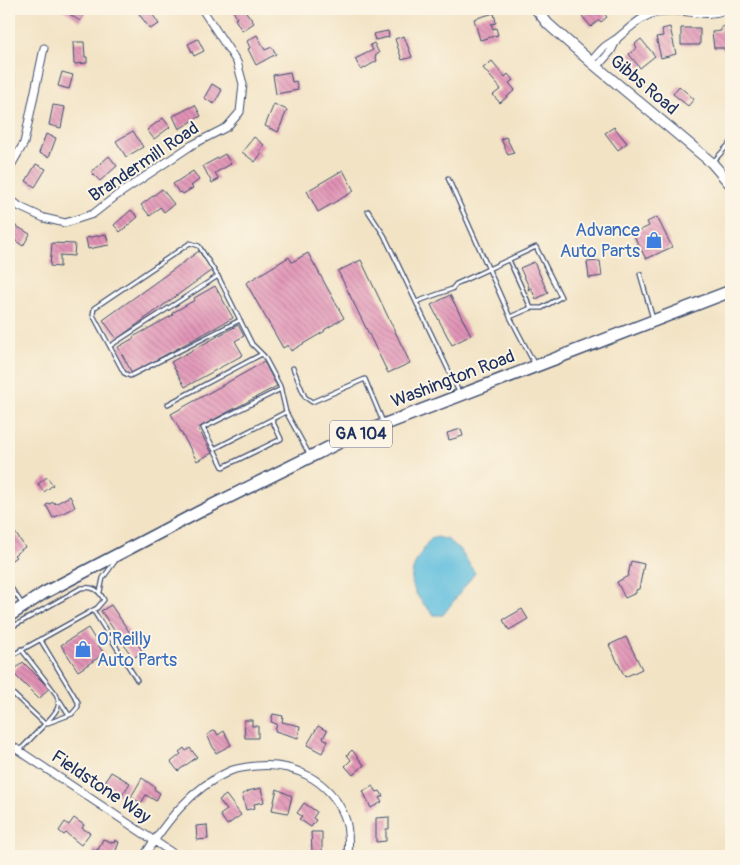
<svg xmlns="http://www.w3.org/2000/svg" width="740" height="865" font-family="Pangolin,sans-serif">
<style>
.water{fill:#5fbede;stroke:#3d769e}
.building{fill:url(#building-back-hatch)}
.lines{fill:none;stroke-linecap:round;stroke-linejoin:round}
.lane-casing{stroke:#3b4a6d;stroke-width:5.5}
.street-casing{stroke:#3b4a6d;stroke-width:9}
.secondary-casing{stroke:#3b4a6d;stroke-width:12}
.primary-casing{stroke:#3b4a6d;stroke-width:14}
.lane{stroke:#fff;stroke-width:3}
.street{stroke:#fff;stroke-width:7}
.secondary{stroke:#fff;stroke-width:10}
.primary{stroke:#fff;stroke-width:11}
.labels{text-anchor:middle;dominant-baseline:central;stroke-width:4;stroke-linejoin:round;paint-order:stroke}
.shield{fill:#fcf5e5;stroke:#5e6a86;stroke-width:1}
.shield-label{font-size:16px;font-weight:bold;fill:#1b2f5e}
.street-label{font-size:18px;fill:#1b2f5e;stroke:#fcf5e5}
.shop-label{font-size:18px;fill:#366cbe;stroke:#fcf5e5;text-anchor:end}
</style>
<defs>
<pattern id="building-back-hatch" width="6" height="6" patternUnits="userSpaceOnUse" patternTransform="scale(1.25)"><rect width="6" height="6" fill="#e293b6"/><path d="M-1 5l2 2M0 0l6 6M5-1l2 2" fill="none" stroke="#b67897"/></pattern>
</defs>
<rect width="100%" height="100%" fill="#fcf5e5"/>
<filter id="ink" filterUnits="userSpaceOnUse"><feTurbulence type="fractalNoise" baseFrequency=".02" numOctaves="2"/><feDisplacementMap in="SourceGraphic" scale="10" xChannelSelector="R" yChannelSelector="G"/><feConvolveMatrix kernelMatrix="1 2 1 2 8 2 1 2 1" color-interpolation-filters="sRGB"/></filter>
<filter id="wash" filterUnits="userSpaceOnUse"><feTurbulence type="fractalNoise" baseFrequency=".0096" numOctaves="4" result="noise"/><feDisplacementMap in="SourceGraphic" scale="20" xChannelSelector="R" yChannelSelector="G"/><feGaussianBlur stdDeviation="1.12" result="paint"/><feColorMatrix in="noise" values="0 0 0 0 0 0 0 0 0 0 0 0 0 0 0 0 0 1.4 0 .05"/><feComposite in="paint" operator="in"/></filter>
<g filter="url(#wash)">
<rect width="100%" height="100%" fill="#f2e3c5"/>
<!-- water -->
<path class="water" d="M437,537L449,540L460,550L475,573L443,615H434C404,586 406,572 431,539Z"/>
<g id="blocks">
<!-- building -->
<path class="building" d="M62,9H81L86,12L80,21Z
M147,9H149L159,24L150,29L139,14Z
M236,9H244L254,23L242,31L235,19L237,18L233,11Z
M364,9H380L366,15Z
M591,9H600L607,17L601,22L599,20L591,27L582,16Z
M494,13L496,23L491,24L493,29L496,28L498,35L480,40L474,19Z
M730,26L731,52H725L724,48H714L712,32L721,31V27Z
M670,27L676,54L661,58L656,37L663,36L662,29Z
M681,28H700V45H681Z
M388,31L389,37L375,40L373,34Z
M257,35L265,50L272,47L276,54L256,65L248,49L250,48L247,41Z
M404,36L412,57L402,60L395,39Z
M198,39L204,51L194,56L188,44Z
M641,39L655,56L640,68L629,54L637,48L635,44Z
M73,42H84L85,57H87V63L74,64Z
M374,43L379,53L375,56L377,61L361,70L355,59L373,50L370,45Z
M492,61L505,77L508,74L513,80L509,83L515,90L500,103L493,95L501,89L483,68Z
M9,70H13L15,87H9Z
M62,72L73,75L69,89L58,86Z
M290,72L292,82L296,81L298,90L276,94L273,75Z
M212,84L222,90L214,104L204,98Z
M679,86L694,99L688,106L673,94Z
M274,104L287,110L278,132L265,126Z
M53,105L65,107L61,128L49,125Z
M195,105L201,116L179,129L173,116Z
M163,118L170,127L154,139L147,130Z
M614,127L627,143L618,150L605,133Z
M133,131L143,147L126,157L116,141Z
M46,134L56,138L49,157L39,153Z
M254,137L264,145L259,152L261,154L255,162L242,152Z
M506,137L514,153L508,155L501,139Z
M225,154L231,164L215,173L219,179L212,183L203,166Z
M109,156L117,166L100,181L91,172Z
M36,164L46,169L35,187L26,181Z
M343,170L354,191L318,212L307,191Z
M193,171L199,180L191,186L193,188L183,194L181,192L179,193L173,184Z
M162,189L174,204L164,212L160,207L150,216L141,205Z
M131,210L138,217L120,232L114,225Z
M657,217L672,247L646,259L633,234L649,226L647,222Z
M9,222L30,234L23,246L9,236Z
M106,234L109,245L88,249L86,238Z
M52,243L75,244L74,256L60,255V267L50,266Z
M199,251L212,270L117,339L103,320Z
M308,253L344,318L324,330L325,331L291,351L288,345L283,348L246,283L289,257L292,262Z
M361,260L410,363L388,373L338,271Z
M600,261L602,276L589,278L587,262Z
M534,262L548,293L536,299L531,288L528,290L529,287L520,268Z
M215,286L233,318L132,373L118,347L134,338L133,337L173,315L172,313L195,300L194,298Z
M450,295L471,335L452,345L431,305Z
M238,325L244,336L235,341L243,355L185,387L171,362Z
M264,362L277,386L198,428L212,453L197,461L171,414Z
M461,429L463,436L449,440L447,433Z
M47,477L53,485L44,492L38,484Z
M70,496L75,507L53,518L46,505L54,502L55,504Z
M9,524L25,547L14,555L16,557L9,562Z
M631,561L644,564L639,589L636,590V593L625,598L617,582L628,576Z
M111,605L143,652L133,658L101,611Z
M522,609L528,619L509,630L503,620Z
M88,628L104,654L78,671L61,645Z
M626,637L642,669L625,677L609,645Z
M23,662L49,688L39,699L12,672Z
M273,714L283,716L282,722L300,726L298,738L275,731L277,724L271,722Z
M244,720H252V726H258V738H245Z
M318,726L327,731L323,738L328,741L322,753L307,745Z
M215,730L218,735L224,731L231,745L216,753L207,735Z
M184,748L186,751L190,748L197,757L178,771L171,762L181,754L179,752Z
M352,750L364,765L353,775L345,766L351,760L347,755Z
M111,772L130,783L121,797L103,785Z
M142,778L155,787L154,789L160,793L156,801L146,795L141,803L131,797Z
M373,786L377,792L380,791L383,796L379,798L382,802L371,808L363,791Z
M261,788L264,802L254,804L255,808L246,810L242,794L248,792V791Z
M277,789L292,796L288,813L272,810Z
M226,795L241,815L227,825L220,815L227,810L219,800Z
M304,803L317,812L313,818L316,820L311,827L299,819L302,816L297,813Z
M389,817V829H386V841L376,842V818Z
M74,818L84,825L82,828L90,833L81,845L66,833L64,835L59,831L65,822L69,825Z
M207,825L208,839L197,840L196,826Z
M311,832H322V852H312Z
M103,839L114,843L115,840L119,842L114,856H99L92,854L94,848L98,850Z"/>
</g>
</g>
<g filter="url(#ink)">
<use href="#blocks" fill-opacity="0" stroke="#3b4a6d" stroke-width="1"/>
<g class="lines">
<!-- lane casing -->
<g class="lane-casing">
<path id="lane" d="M713,162L731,142
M448,178L510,317L534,363
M368,211L384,235L459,392
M509,260L531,308
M640,274L653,319
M416,302L452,289L456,284L536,247L561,297L542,308H531L510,317
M240,320L130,376L124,373L93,315L94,308L190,243L199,246L220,280L252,344L264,356L280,386L286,412L309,454
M110,346L218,276
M293,368L305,397L312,402L365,379L383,422
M168,404L262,354
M272,420L281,439L223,467L214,449L286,412
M214,449L203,428L281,389
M9,585L23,605
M100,592L103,578L116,560
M93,610L137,680
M9,628L21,622L81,588C93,586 99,590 104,600L97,608L9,657
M40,639L78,702V707L72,714L45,724
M21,649L56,694C63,707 54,714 45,724
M9,690L45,724L19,751
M60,701L69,715"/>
</g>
<!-- street casing -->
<g class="street-casing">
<path id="street" d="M591,62C596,56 601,49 607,45C611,42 616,40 620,36C634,24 646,12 666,11C688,9 705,19 727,9
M597,67L611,51L617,39
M9,169L24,143L44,48
M9,198L20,207L44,218L65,223L93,214L116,196L192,145L227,127L240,112L243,84L237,62L202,9
M9,744L177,856
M144,856C166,822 191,788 230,771C238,768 248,767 256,766C293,762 329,780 344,815C349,827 349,843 348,856"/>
</g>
<!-- secondary casing -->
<g class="secondary-casing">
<path id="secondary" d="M536,9L548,24L591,62L712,163L731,185"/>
</g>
<!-- primary casing -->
<g class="primary-casing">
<path id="primary" d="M9,616L44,593L199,512L344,440L731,291"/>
</g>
<!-- lane -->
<use href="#lane" class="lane"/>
<!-- street -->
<use href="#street" class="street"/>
<!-- secondary -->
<use href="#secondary" class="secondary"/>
<!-- primary -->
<use href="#primary" class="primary"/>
</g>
</g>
<!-- icons -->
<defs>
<g id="shop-bare" transform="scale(1.35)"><path d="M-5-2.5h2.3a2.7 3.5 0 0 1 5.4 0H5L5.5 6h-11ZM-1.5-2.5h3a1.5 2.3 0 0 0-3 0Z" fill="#3f7fe0" stroke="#fcf5e5" stroke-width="2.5" paint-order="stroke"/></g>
</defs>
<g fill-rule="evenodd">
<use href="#shop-bare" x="654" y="240"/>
<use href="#shop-bare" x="83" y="649"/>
</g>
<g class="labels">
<!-- shield labels -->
<rect class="shield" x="330" y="420.5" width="62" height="27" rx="4"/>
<g class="shield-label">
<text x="361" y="434">GA 104</text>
</g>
<!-- street labels -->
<g class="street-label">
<text transform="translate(644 85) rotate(40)">Gibbs Road</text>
<text transform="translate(144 162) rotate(-34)">Brandermill Road</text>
<text transform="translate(453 379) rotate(-21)">Washington Road</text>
<text transform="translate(101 787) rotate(34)">Fieldstone Way</text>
</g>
<!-- shop labels -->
<g class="shop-label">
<text x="640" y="230">Advance<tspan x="640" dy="21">Auto Parts</tspan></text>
<text x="97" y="639" text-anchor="start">O'Reilly<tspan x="97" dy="21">Auto Parts</tspan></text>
</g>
</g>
<!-- margin -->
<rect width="740" height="865" fill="none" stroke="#fcf5e5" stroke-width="30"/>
</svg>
